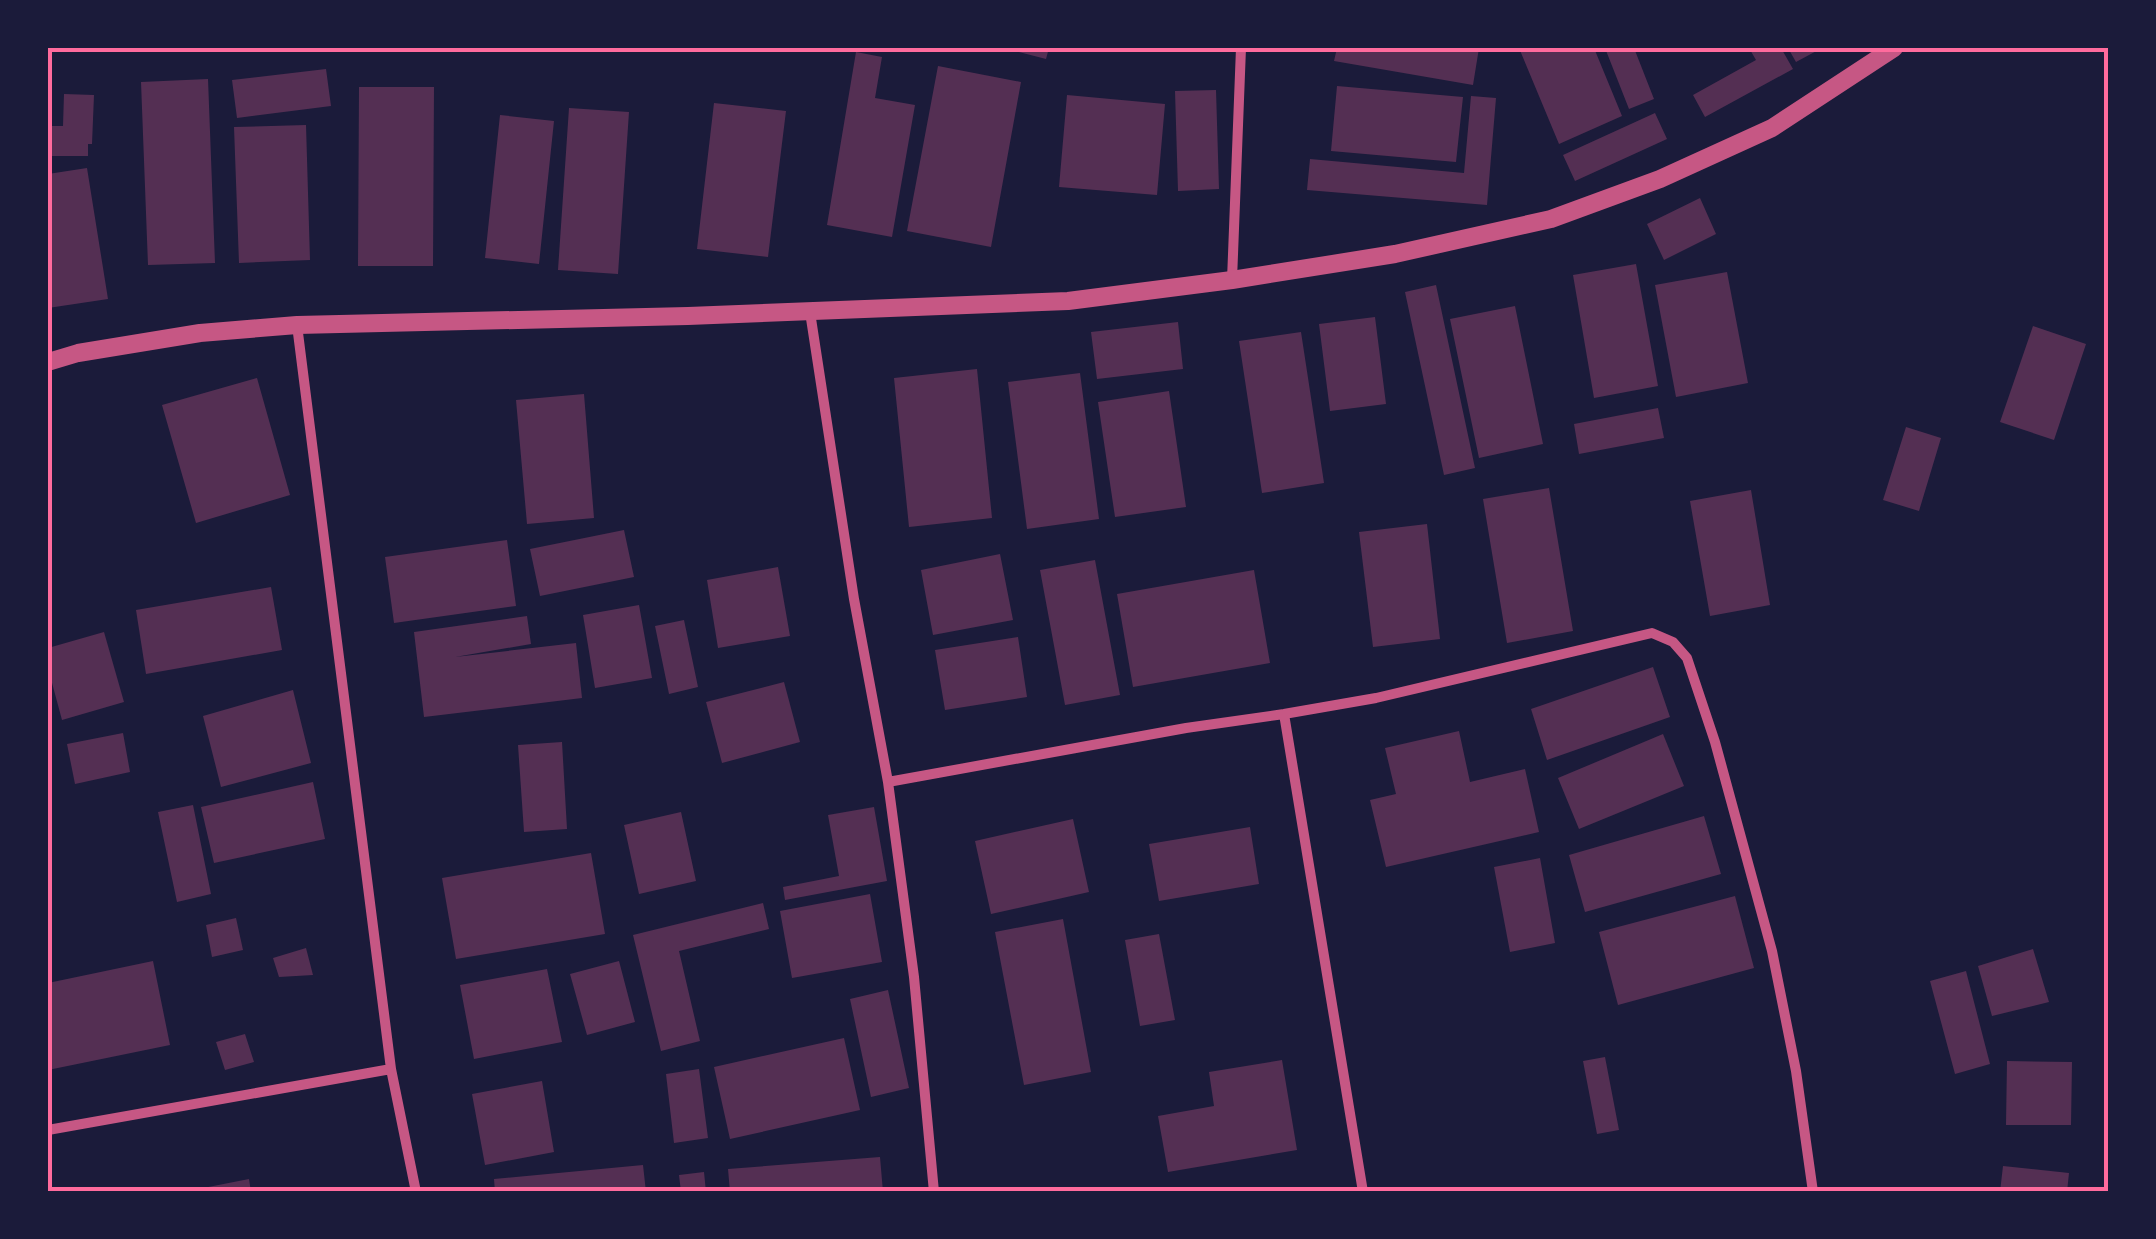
<svg xmlns="http://www.w3.org/2000/svg" width="2156" height="1239" font-family="'PT Sans',sans-serif">
<style>
.building{fill:#542f53}
.lines{fill:none;stroke-linecap:round;stroke-linejoin:round}
.minor{stroke:#c65784;stroke-width:10}
.tertiary{stroke:#c65784;stroke-width:18}
.neatline{fill:none;stroke:#ff6b9d;stroke-width:4}
</style>
<rect width="100%" height="100%" fill="#1b1b3a"/>
<!-- building -->
<path class="building" d="M1004,48H1049L1046,59Z
M1337,48H1479L1473,85L1334,61Z
M1519,48H1594L1622,116L1559,144Z
M1605,48H1634L1654,99L1629,109Z
M1749,48H1781L1793,69L1705,117L1693,95L1756,60Z
M1788,48H1822L1796,62Z
M856,52L882,57L875,98L915,105L892,237L827,225Z
M938,66L1021,82L991,247L907,231Z
M326,69L331,106L237,118L232,80Z
M208,79L215,263L148,265L141,82Z
M1337,86L1463,97L1456,162L1331,151Z
M359,87H434L433,266H358Z
M1216,90L1219,189L1178,191L1175,91Z
M64,94L94,95L92,144H88V156H48V126H63Z
M1067,95L1165,104L1157,195L1059,187Z
M1471,96L1496,98L1487,205L1307,190L1310,159L1464,173Z
M714,103L786,111L768,257L697,249Z
M569,108L629,112L618,274L558,270Z
M1655,113L1667,139L1575,181L1563,155Z
M500,115L554,121L539,264L485,258Z
M306,125L310,260L239,263L234,127Z
M87,168L108,299L48,308V174Z
M1700,198L1716,234L1664,260L1647,224Z
M1636,264L1658,386L1594,398L1573,275Z
M1727,272L1748,383L1676,397L1655,285Z
M1436,285L1475,468L1444,475L1405,292Z
M1515,306L1543,444L1479,458L1450,319Z
M1375,317L1386,404L1330,411L1319,324Z
M1178,322L1183,369L1097,379L1091,332Z
M2033,326L2086,344L2054,440L2000,422Z
M1301,332L1324,483L1262,493L1239,341Z
M977,369L992,518L909,527L894,378Z
M1080,373L1099,519L1027,529L1008,382Z
M257,378L290,495L196,523L162,405Z
M1169,391L1186,507L1115,517L1098,402Z
M584,394L594,518L527,524L516,400Z
M1658,408L1664,438L1579,454L1574,424Z
M1906,427L1941,438L1919,511L1883,500Z
M1549,488L1573,631L1507,643L1483,499Z
M1751,490L1770,605L1710,616L1690,501Z
M1427,524L1440,639L1373,647L1359,532Z
M624,530L634,577L540,596L530,549Z
M507,540L516,606L394,623L385,557Z
M1000,554L1013,620L933,635L921,570Z
M1095,560L1120,695L1065,705L1040,570Z
M778,567L790,636L718,648L707,580Z
M1254,570L1270,663L1133,687L1117,594Z
M271,587L282,650L146,674L136,610Z
M639,605L652,678L595,688L583,615Z
M527,616L531,644L455,657L576,643L582,698L424,717L414,632Z
M684,620L698,687L669,694L655,626Z
M104,632L124,702L62,720L48,668V648Z
M1018,637L1027,697L945,710L935,650Z
M1653,667L1670,717L1547,760L1531,709Z
M784,682L800,742L722,763L706,702Z
M293,690L311,763L221,787L203,716Z
M1459,731L1470,782L1525,769L1539,832L1386,867L1370,800L1396,794L1385,748Z
M123,733L130,772L75,784L67,744Z
M1663,734L1684,786L1579,829L1558,778Z
M562,742L567,829L524,832L518,745Z
M313,782L325,839L214,863L201,807Z
M193,805L211,894L177,902L158,812Z
M874,807L887,881L785,900L783,887L839,876L828,815Z
M681,812L696,881L639,894L624,825Z
M1704,816L1721,874L1585,912L1569,855Z
M1073,819L1089,892L991,914L975,841Z
M1250,827L1259,884L1159,901L1149,844Z
M591,853L605,934L456,959L442,878Z
M1540,858L1555,943L1510,952L1494,867Z
M870,894L882,962L792,978L780,911Z
M1735,896L1754,968L1618,1005L1599,932Z
M763,903L769,929L679,951L700,1041L661,1051L633,935Z
M236,918L243,950L212,957L206,925Z
M1063,919L1091,1072L1024,1085L995,932Z
M1159,934L1175,1020L1140,1026L1125,940Z
M306,948L313,975L279,977L273,958Z
M2033,949L2049,1002L1992,1016L1978,966Z
M153,961L170,1045L48,1070V983Z
M619,961L635,1022L587,1035L570,974Z
M547,969L562,1042L474,1059L460,985Z
M1966,971L1990,1064L1955,1074L1930,981Z
M888,990L909,1088L871,1097L850,999Z
M245,1034L254,1062L225,1070L216,1042Z
M844,1038L860,1110L730,1139L714,1067Z
M1605,1057L1619,1130L1597,1134L1583,1061Z
M1282,1060L1297,1150L1168,1172L1158,1116L1214,1106L1209,1072Z
M2007,1061L2072,1062L2071,1125H2006Z
M699,1069L708,1138L674,1143L666,1074Z
M542,1081L554,1152L485,1165L472,1094Z
M880,1157L883,1192H730L728,1169Z
M643,1165L646,1192H495L494,1179Z
M2003,1166L2069,1173L2067,1192H2000Z
M704,1172L706,1192H681L679,1175Z
M249,1179L251,1192H193V1190Z"/>
<g class="lines">
<!-- minor -->
<path class="minor" d="M1232,280L1241,48
M810,312L854,599L888,782L914,977L934,1192
M297,325L391,1069
M1284,714L1363,1192
M888,782L1186,728L1284,714L1376,698L1652,633L1673,642L1687,658L1715,742L1772,951L1796,1071L1813,1192
M48,1130L391,1069L416,1192"/>
<!-- tertiary -->
<path class="tertiary" d="M48,362L78,353L200,333L297,325L688,316L1068,301L1232,280L1395,254L1551,219L1660,179L1772,128L1894,48"/>
</g>
<!-- border -->
<rect width="2156" height="1239" fill="none" stroke="#1b1b3a" stroke-width="100"/>
<rect x="50" y="50" width="2056" height="1139" class="neatline"/>
</svg>
